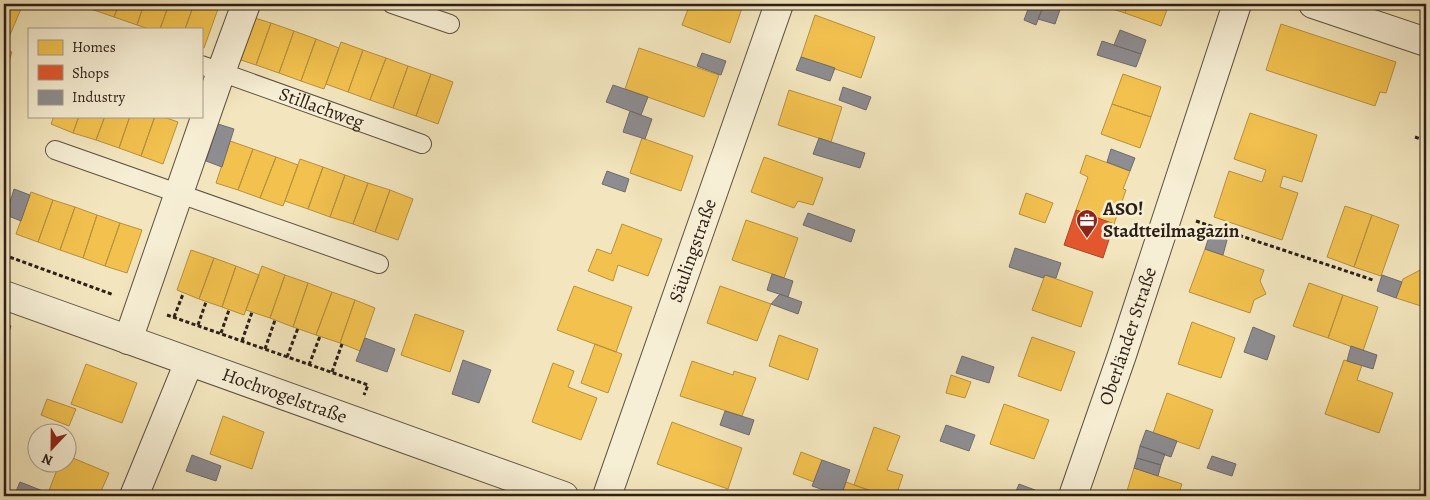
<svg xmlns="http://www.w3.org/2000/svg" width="1430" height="500" font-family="Alegreya,serif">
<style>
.homes{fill:#f2c14e;stroke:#b7903e}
.shops{fill:#e4572e;stroke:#ad4627}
.industry{fill:#8d8d92;stroke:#706c6d}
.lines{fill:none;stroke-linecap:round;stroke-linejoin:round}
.service-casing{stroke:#5e5142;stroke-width:20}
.minor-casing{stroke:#5e5142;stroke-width:30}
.path{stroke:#2c1f18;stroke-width:3;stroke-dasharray:4 2.5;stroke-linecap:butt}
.service{stroke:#f7efd5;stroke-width:18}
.minor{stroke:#f7efd5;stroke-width:28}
.labels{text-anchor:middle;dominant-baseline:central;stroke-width:5;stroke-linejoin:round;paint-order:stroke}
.street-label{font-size:19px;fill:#2c1f18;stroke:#f7efd5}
.poi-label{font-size:19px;font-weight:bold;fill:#2c1f18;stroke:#f7efd5;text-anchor:start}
</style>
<rect width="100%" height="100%" fill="#f3e6be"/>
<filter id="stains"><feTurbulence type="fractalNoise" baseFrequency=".004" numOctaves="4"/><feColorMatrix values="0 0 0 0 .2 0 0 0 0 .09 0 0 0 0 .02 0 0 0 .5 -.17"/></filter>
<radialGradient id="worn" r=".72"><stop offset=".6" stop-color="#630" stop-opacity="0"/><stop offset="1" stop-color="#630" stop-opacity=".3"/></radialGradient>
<!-- homes -->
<path class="homes" d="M4,4H23L4,49Z
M93,4H119L114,17L91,9Z
M119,4H144L137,25L114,17Z
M144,4H169L160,29H149L137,25Z
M169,4H194L185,29H160Z
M194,4H211L219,6L204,48L201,47V29H185Z
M690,4H739L743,5L730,43L682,25Z
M865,4H880L878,8Z
M1097,4H1128L1125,13Z
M1128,4H1169L1161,26L1125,13Z
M815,15L875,37L861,78L801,57Z
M255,18L271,23L256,65L241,60Z
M271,23L294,31L279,73L256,65Z
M1281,24L1396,62L1386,93L1380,92L1375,106L1266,70Z
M294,31L316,39L301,81L279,73Z
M316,39L339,48L324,89L301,81Z
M341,42L363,50L348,92L326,84Z
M639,48L719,75L704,117L625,89Z
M4,49L12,52L4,75Z
M363,50L386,58L370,100L348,92Z
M386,58L408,66L393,108L370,100Z
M408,66L431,74L416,116L393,108Z
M431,74L453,82L438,124L416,116Z
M1123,74L1161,87L1151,117L1112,104Z
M789,90L842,107L831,142L778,125Z
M1112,104L1151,117L1140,148L1101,134Z
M1250,113L1317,135L1302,182L1283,176L1280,187L1298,193L1282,240L1214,217L1229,171L1262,182L1266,170L1234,159Z
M54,116H79L73,133L51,124Z
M79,116H105L96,140L73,133Z
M105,116H130L119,148L96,140Z
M130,116H155L141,156L119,148Z
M155,116H161L178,122L163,164L141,156Z
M642,138L693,156L681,191L630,173Z
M230,141L253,149L238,190L216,183Z
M253,149L276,157L260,198L238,190Z
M1086,155L1130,171L1123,189L1126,190L1114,224L1076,210L1088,177L1080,173Z
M276,157L298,165L283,206L260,198Z
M764,157L823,178L813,205L798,201L794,208L751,192Z
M300,159L323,167L308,209L285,201Z
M323,167L345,175L330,217L308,209Z
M345,175L368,183L353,224L330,217Z
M368,183L390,190L375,232L353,224Z
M390,190L413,199L398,240L375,232Z
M31,192L53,200L38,242L16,234Z
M1026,193L1053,203L1045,223L1019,214Z
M53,200L75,207L60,250L38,242Z
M1345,206L1372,215L1354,267L1327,257Z
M75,207L97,215L83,258L60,250Z
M97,215L120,223L105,266L83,258Z
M1372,215L1399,225L1381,276L1354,267Z
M746,220L798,238L784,278L732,260Z
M120,223L142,230L127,273L105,266Z
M622,224L662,239L648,276L618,265L613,281L588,271L597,249L611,254Z
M1205,249L1264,270L1260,281L1266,294L1254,300L1250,313L1189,292Z
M191,250L214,258L199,299L177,290Z
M214,258L236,266L222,307L199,299Z
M1426,259V272L1421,262Z
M236,266L259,275L244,315L222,307Z
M262,266L285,275L270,318L246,310Z
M1424,268L1426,272V304L1421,306L1396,298L1403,279Z
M285,275L308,283L293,327L270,318Z
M1045,275L1093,292L1081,327L1032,310Z
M308,283L332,292L316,335L293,327Z
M1309,283L1343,295L1328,338L1293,326Z
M574,286L632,307L616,352L557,330Z
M720,286L771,304L757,341L707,323Z
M332,292L355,300L340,343L316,335Z
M1343,295L1378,307L1363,351L1328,338Z
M355,300L375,308L360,351L340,343Z
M415,314L464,331L450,372L401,355Z
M1192,322L1235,338L1221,378L1178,364Z
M779,335L818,349L808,380L769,366Z
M1032,337L1075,352L1061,391L1018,376Z
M595,344L622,354L608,393L581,383Z
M1344,360L1362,365L1357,380L1393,393L1379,433L1325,414Z
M692,361L733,375L734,371L756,378L742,416L680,396Z
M553,363L574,371L568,387L597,398L581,440L532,422Z
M86,364L137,383L122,423L71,404Z
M951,375L971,382L965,398L946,393Z
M1167,393L1213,410L1199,449L1153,433Z
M47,399L76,409L69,426L41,415Z
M1004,404L1049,420L1034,459L990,444Z
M223,416L264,432L252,469L210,454Z
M672,422L742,448L728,489L657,464Z
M874,427L900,436L887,470L903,475L896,496H886L854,485Z
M801,452L822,460L814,482L793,474Z
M68,456L109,473L99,496H56L48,493L60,462H68Z
M1134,468L1182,484L1178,496H1143L1127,491Z
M846,482L874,492L873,496H841Z
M1127,491L1143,496H1125Z"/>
<!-- shops -->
<path class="shops" d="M1076,210L1114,224L1103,258L1064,245Z"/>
<!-- industry -->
<path class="industry" d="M1030,4H1044L1036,25L1024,20Z
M1044,4H1062L1055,24L1038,19Z
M1120,30L1146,40L1141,54L1114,45Z
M1102,41L1141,54L1136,67L1097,55Z
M702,53L726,61L721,75L697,66Z
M801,57L835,68L830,81L796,70Z
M613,85L648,97L641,115L606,102Z
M843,87L871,97L866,110L839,100Z
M630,111L652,119L645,139L623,132Z
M218,124L234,129L222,167L206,161Z
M819,138L865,153L860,168L813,154Z
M1111,149L1135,158L1130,171L1107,162Z
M607,171L629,179L625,192L602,184Z
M14,189L30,195L21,221L6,215Z
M808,213L855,230L851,242L803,225Z
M1210,234L1227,240L1223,255L1205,249Z
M1015,248L1061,263L1056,278L1045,275L1043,278L1009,267Z
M772,274L793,281L788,297L767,290Z
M1382,275L1402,282L1396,298L1377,291Z
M780,294L802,302L798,314L771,304Z
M4,323L11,326L4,345Z
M1253,327L1275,336L1267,360L1244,352Z
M365,338L395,349L387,372L356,361Z
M1351,346L1377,355L1373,369L1347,361Z
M962,356L994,367L989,383L956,373Z
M463,360L491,370L479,403L452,394Z
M725,411L754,420L749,435L720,425Z
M946,425L975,435L969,451L940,441Z
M1146,430L1177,441L1171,457L1140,446Z
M1140,446L1165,454L1161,465L1137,458Z
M192,455L221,466L216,481L186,471Z
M1212,456L1236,464L1232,476L1207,468Z
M1137,458L1161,465L1158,476L1134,468Z
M822,460L850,470L841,496L812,486Z
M20,482L48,493L47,496H14Z
M1019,484L1035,490L1033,496H1014Z"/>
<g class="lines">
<!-- service casing -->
<g class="service-casing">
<g id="service">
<path d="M392,4L450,24"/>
<path id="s1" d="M201,65L422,144"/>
<path d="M55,150L379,264"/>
</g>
</g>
<!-- minor casing -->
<g class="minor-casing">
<g id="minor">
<path d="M1313,4L1426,42"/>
<path id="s2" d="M4,295L564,496"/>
<path d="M128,340L221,72L246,4"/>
<path d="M134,496L189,362"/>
<path id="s3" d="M607,496L779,4"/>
<path id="s4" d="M1073,496L1122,355L1237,4"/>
</g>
</g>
<!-- path -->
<path class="path" d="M1415,137L1426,141
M1196,221L1373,280
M1423,244L1426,234
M4,255L114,295
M167,315L368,385L364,395
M174,317L183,294
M198,325L206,302
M221,333L229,310
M242,341L252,312
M265,349L275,320
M287,357L298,328
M309,365L320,336
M332,372L342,344"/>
<!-- service -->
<use href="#service" class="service"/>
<!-- minor -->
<use href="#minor" class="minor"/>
</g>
<!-- icons -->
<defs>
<g id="office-pin" transform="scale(1.125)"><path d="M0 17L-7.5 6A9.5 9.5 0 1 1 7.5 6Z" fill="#8f2418" stroke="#f7efd5"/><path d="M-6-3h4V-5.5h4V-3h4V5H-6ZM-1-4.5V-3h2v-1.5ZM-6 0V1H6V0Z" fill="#fff"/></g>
</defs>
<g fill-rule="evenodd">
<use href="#office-pin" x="1087" y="220"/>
</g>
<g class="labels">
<!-- street labels -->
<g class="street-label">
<text stroke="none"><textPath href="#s1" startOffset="128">Stillachweg</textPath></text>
<text stroke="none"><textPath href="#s3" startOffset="260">Säulingstraße</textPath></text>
<text stroke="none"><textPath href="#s4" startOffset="169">Oberländer Straße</textPath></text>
<text stroke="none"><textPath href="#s2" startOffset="298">Hochvogelstraße</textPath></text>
</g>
<!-- poi labels -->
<g class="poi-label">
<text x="1103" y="209">ASO!<tspan x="1103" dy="22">Stadtteilmagazin</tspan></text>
</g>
</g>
<!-- margin -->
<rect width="1430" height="500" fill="none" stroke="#f3e6be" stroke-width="20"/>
<rect x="5" y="5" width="1420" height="490" fill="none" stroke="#2c1f18" stroke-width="2.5"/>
<rect x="10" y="10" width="1410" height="480" fill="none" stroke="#2c1f18"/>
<!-- legend -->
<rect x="28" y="28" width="175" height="90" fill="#f7efd5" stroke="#a69c89"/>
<rect x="38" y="40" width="25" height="15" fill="#f2c14e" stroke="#a69c89"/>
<text x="72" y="52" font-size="15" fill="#2c1f18">Homes</text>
<rect x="38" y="65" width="25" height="15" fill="#e4572e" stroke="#a69c89"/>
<text x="72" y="78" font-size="15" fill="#2c1f18">Shops</text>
<rect x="38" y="90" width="25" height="15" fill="#8d8d92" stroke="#a69c89"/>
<text x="72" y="102" font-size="15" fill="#2c1f18">Industry</text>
<!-- north arrow -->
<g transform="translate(52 448) rotate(202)"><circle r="24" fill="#f7efd5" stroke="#a69c89"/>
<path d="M0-4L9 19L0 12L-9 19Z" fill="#8f2418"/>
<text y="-8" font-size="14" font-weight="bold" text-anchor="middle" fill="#2c1f18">N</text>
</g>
<rect width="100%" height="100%" filter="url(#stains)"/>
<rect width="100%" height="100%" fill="url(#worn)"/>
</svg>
